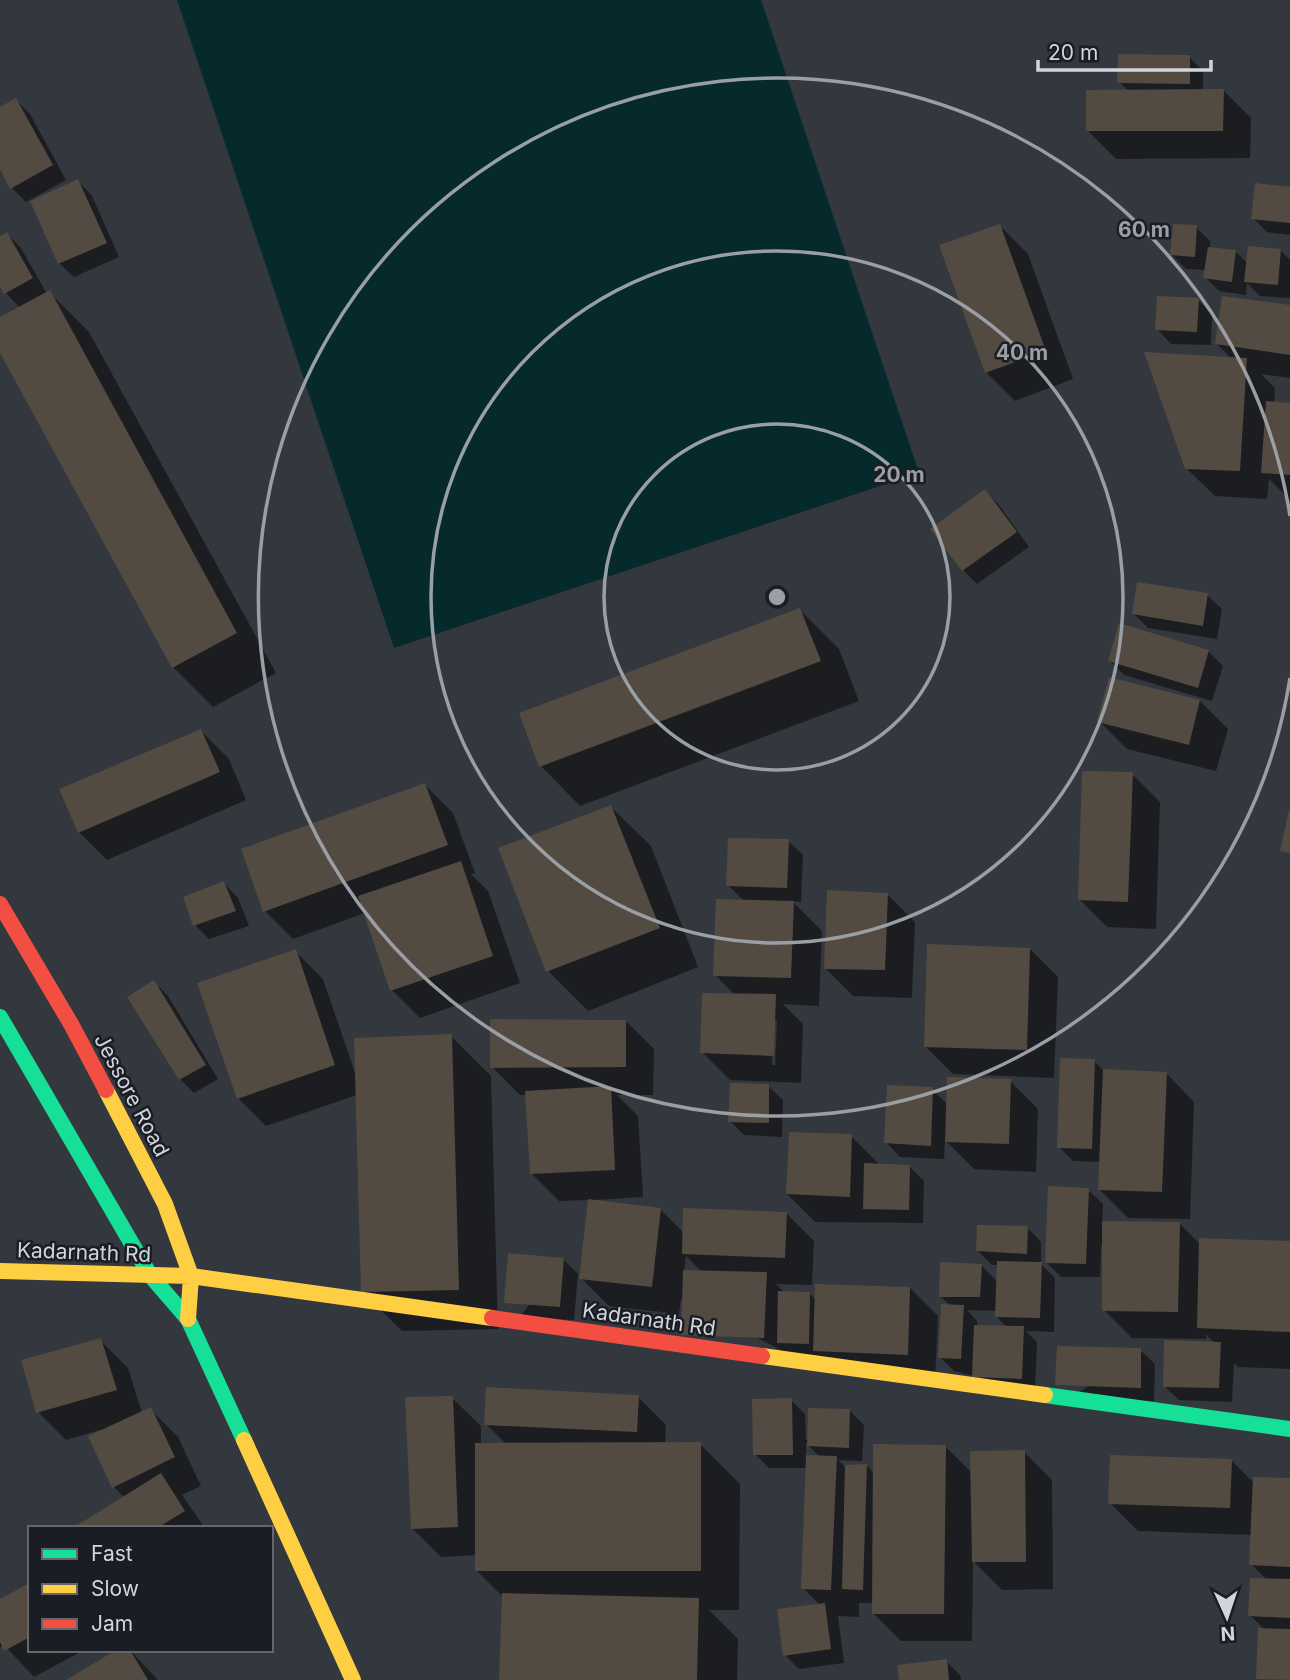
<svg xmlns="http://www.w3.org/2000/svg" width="1290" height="1680" font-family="Inter,sans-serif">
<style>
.water{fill:#06292b}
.shadow{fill:#0007;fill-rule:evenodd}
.building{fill:#534b41}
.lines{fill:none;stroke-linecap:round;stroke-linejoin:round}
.fast{stroke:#16e098;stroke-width:16}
.slow{stroke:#ffcf43;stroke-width:16}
.jam{stroke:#f24e42;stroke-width:16}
.ring{fill:none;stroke:#9a9ea5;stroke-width:3.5}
.labels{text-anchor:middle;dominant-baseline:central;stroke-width:5;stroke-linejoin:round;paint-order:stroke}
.street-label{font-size:21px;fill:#d1d5dd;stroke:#1a1d23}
.centre{fill:#9a9ea5;stroke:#1a1d23;stroke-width:3.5}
.ring-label{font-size:21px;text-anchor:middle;font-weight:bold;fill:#9a9ea5;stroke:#1a1d23;stroke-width:5;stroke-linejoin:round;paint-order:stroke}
</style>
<rect width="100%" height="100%" fill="#33373e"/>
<!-- water -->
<path class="water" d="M177,0H761L919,473L394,648Z"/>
<!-- shadow -->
<path class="shadow" d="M1189,57L1203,71V91L1223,90L1251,118L1250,158L1116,159L1088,131L1129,91L1119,82Z
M16,100L30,114L66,180L26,202L12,188L0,165V109Z
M78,181L92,196L119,257L74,277L59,263Z
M1290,188V235L1267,232L1253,218Z
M1000,226L1028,254L1073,379L1015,401L987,373L942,247Z
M1196,227L1210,241V249L1236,252L1248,264L1280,250L1290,260V298L1260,296L1247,283L1246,295L1219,291L1205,277L1206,270L1186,269L1172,255Z
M7,234L21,248L47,294L49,292L89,332L276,673L213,707L173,667L0,350V319L20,308L5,292L0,284V238Z
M1198,300L1212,314L1211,345L1171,344L1157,329Z
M1290,307V378L1261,374L1275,388L1274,403L1290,405V500L1269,479L1267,499L1215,496L1186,468L1232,359L1217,344Z
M985,491L999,505L1029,547L977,584L963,570Z
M1207,595L1222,609L1217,639L1148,628L1134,614Z
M800,610L839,649L859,701L580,806L541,766Z
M1120,626L1209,652L1223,666L1212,701L1124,675L1110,661Z
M1200,701L1228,729L1216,771L1127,749L1099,721Z
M201,731L229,759L246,800L107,860L79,832L61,790Z
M1132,774L1160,802L1156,929L1107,927L1079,899Z
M425,785L453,813L475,873L471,874L488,891L520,983L420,1018L392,990L365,913L293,939L265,911Z
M611,807L651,846L698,967L588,1011L548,971Z
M788,841L803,855L801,902L792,901L822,931L819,1006L783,1004L803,1024L801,1083L730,1080L702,1052L735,995L715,975L744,901L728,885ZM773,1021H777L775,1065H772Z
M224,883L238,898L249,926L209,939L195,925Z
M887,894L915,922L912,998L853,996L825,968Z
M1030,949L1058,977L1054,1078L953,1074L925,1046Z
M295,951L323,979L355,1073L451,1036L491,1076L498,1329L402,1331L362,1292L357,1095L266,1126L238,1098Z
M154,982L168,996L218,1079L194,1093L180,1079Z
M626,1021L654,1049L653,1095H617L638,1116L643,1197L595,1200V1202L660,1209L684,1233L786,1213L814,1241L812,1285L776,1284L785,1293L810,1294L817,1301L910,1288L938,1316L935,1382L792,1356L684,1299H681L679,1314L609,1306L581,1278L589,1200L559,1201L531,1173L527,1095H520L492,1067ZM686,1256L702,1272H684Z
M1094,1061L1104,1071L1166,1073L1194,1102L1190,1219L1128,1218L1100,1190L1101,1162L1073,1161L1059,1147Z
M1010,1081L1038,1109L1036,1172L974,1169L945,1140L944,1159L900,1157L886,1142L932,1089L947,1104Z
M768,1086L783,1100L782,1137L744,1135L730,1121Z
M851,1136L879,1164L910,1167L924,1181L923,1223L815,1222L787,1194Z
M1088,1190L1103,1204L1102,1223H1179L1201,1245L1290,1243V1369L1238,1367L1234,1363L1232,1402L1179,1400L1164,1386L1215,1344L1206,1334V1339L1132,1338L1104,1310V1246H1101L1100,1277H1061L1047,1263Z
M1027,1227L1041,1242V1264L1055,1278L1054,1332L1026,1331L1037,1342L1035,1392L954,1371L940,1357L951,1306L940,1296L981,1265L998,1282L999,1265H992L978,1251ZM967,1310L997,1311L996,1316L1007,1327L977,1326V1321Z
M563,1259L578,1274L574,1320L520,1317Z
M100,1340L128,1368L142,1413L150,1409L178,1437L201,1486L182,1495L205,1528H79L125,1498L114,1487L100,1430L66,1440L38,1412Z
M1140,1350L1155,1364L1154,1401L1071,1398Z
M638,1397L666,1425L665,1444H700L740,1484L739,1610H709L738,1639L737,1680H501L503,1597L477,1571V1555L441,1557L413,1529L452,1398L481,1426V1444H506L486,1424Z
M791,1400L805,1414L806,1440L849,1410L864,1425L862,1461L838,1460L847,1469L867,1466L875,1474L946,1447L972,1473L1024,1452L1052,1480L1053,1589L1002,1590L973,1561L972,1641H901L873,1613V1603H859V1617L838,1616L844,1663L799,1669L785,1655L820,1605L803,1588L807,1468H769L755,1454ZM806,1443L820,1457H806Z
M1231,1460L1254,1483L1290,1480V1680L1258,1678L1265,1630L1250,1615L1267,1580L1251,1564L1252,1535L1138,1531L1110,1503Z
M30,1585V1650H84L34,1677L4,1645L0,1647V1601Z
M120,1650H130L158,1680H70Z
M946,1661L960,1675L961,1680H901Z"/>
<!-- building -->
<path class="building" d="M1118,54L1190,55V84L1117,83Z
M1224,89L1223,131H1086V90Z
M16,98L53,165L10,189L0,169V107Z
M78,179L107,243L58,264L30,201Z
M1255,183L1290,187V223L1251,219Z
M1000,224L1046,351L985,373L939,245Z
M1173,224L1197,225L1195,257L1170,255Z
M7,232L33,278L4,294L0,287V236Z
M1248,246L1281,249L1278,285L1244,282Z
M1208,247L1236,250L1232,282L1203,278Z
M50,290L237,633L172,668L0,353V317Z
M1157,296L1199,298L1197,332L1155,330Z
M1222,296L1290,305V355L1215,344Z
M1144,352L1247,358L1240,471L1185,469Z
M1266,401L1290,403V475L1261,473Z
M985,489L1017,532L962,571L930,529Z
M1137,582L1208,593L1203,626L1132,614Z
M800,608L821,661L539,767L519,713Z
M1119,623L1209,650L1198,688L1108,661Z
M1109,677L1200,700L1189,745L1097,722Z
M201,729L220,772L78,833L59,789Z
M1082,771L1133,772L1128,902L1078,900Z
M425,783L448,845L263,912L241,849Z
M611,805L660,928L546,972L498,848Z
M1289,810H1290V853L1280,851Z
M728,838L789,839L787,888L726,886Z
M461,861L493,956L390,991L358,896Z
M224,881L236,911L193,926L183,897Z
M827,890L888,893L885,970L824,969Z
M716,899L794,901L791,978L713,976Z
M927,944L1030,948L1027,1050L924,1047Z
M296,949L335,1065L237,1099L197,983Z
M154,980L206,1065L179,1080L127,997Z
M702,993L776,994L774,1056L700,1053Z
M490,1019L626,1020V1067L490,1068Z
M452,1034L459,1290L361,1292L354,1038Z
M1060,1058L1095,1059L1092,1149L1057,1148Z
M1103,1069L1167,1072L1162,1192L1098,1190Z
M947,1077L1011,1079L1009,1144L945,1142Z
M730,1083L769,1084V1123L728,1122Z
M887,1085L933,1087L931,1146L884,1143Z
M611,1086L615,1170L530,1174L525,1091Z
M789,1132L852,1134L850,1197L786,1194Z
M864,1163L910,1165L909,1210L863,1209Z
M1048,1186L1089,1188L1086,1264L1045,1263Z
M588,1199L661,1208L652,1287L579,1279Z
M683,1208L787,1212L785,1258L682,1254Z
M1102,1221L1180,1222L1178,1312L1102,1311Z
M977,1225L1028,1226L1027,1254L976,1251Z
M1199,1238L1290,1241V1332L1197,1328Z
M508,1253L564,1258L560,1307L504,1303Z
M997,1261L1042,1262L1040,1318L995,1317Z
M940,1262L982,1264L980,1297H939Z
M683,1270L767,1272L764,1338L681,1335Z
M815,1284L910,1287L908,1355L813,1351Z
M778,1291L810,1292L809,1344L777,1343Z
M941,1304L964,1305L961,1359L938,1358Z
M974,1325L1024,1326L1022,1379L972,1377Z
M101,1338L117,1390L36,1413L21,1360Z
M1164,1340L1221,1342L1219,1388L1163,1387Z
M1057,1346L1141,1348V1388L1055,1385Z
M486,1387L639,1395L637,1432L484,1425Z
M453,1396L458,1527L411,1529L405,1397Z
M792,1398L793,1455H753L752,1399Z
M151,1407L175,1457L112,1488L88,1436Z
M808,1408L850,1409L849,1448L807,1446Z
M701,1442V1571H475V1443Z
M873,1444L946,1445L944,1614H872Z
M1025,1450L1026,1562H972L970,1451Z
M806,1455L837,1456L831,1590L801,1589Z
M1110,1455L1232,1459L1230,1508L1108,1504Z
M867,1464L863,1590L842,1589L845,1465Z
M161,1473L185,1511L157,1528H77L76,1526Z
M1253,1477L1290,1478V1567L1249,1565Z
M1250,1578L1290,1579V1618L1248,1616Z
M30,1583V1637L4,1651L0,1642V1599Z
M502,1593L699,1598L697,1680H499Z
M825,1603L831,1649L783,1656L777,1609Z
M1258,1628L1290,1629V1680L1256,1679Z
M116,1650H130L148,1680H66Z
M947,1659L949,1680H899L897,1665Z"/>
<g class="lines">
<!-- fast -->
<path class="fast" d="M0,1017L150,1275L188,1319L244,1440
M1045,1395L1290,1429"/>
<!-- slow -->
<path class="slow" d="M106,1090L165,1204L191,1276L188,1319
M0,1271L191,1276L492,1318
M762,1356L1045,1395
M244,1440L353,1680"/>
<!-- jam -->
<path class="jam" d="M0,904L71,1024L106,1090
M492,1318L762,1356"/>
</g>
<!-- distance rings -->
<g class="ring">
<circle cx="777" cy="597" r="173"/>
<circle cx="777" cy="597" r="346"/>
<path d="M1290 678A519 519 0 1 1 1290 516"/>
</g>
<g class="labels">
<!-- street labels -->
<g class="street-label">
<text transform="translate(132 1095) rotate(62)">Jessore Road</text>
<text transform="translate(84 1252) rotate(2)">Kadarnath Rd</text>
<text transform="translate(649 1319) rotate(8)">Kadarnath Rd</text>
</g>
</g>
<circle cx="777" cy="597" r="10" class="centre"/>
<g class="ring-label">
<text x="1144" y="237">60 m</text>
<text x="1022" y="360">40 m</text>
<text x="899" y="482">20 m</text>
</g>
<!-- legend -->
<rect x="28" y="1526" width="245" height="126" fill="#1a1d23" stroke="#63676d" stroke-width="2"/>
<rect x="42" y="1549" width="35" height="10" fill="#16e098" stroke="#63676d" stroke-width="2"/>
<text x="91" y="1561" font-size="21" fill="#d1d5dd">Fast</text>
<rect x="42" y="1584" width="35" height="10" fill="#ffcf43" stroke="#63676d" stroke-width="2"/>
<text x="91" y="1596" font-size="21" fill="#d1d5dd">Slow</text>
<rect x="42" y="1619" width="35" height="10" fill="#f24e42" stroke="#63676d" stroke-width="2"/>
<text x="91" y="1631" font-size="21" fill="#d1d5dd">Jam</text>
<!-- north arrow -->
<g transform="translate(1227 1617) rotate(177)" stroke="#1a1d23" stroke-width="5" paint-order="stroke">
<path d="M0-5L12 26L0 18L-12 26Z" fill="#d1d5dd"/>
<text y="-10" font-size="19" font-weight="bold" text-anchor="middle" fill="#d1d5dd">N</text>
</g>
<!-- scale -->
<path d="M1038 60v10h173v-10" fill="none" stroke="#d1d5dd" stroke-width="3.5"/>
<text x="1048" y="60" font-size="21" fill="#d1d5dd" stroke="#1a1d23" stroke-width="5" paint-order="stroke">20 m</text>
</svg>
